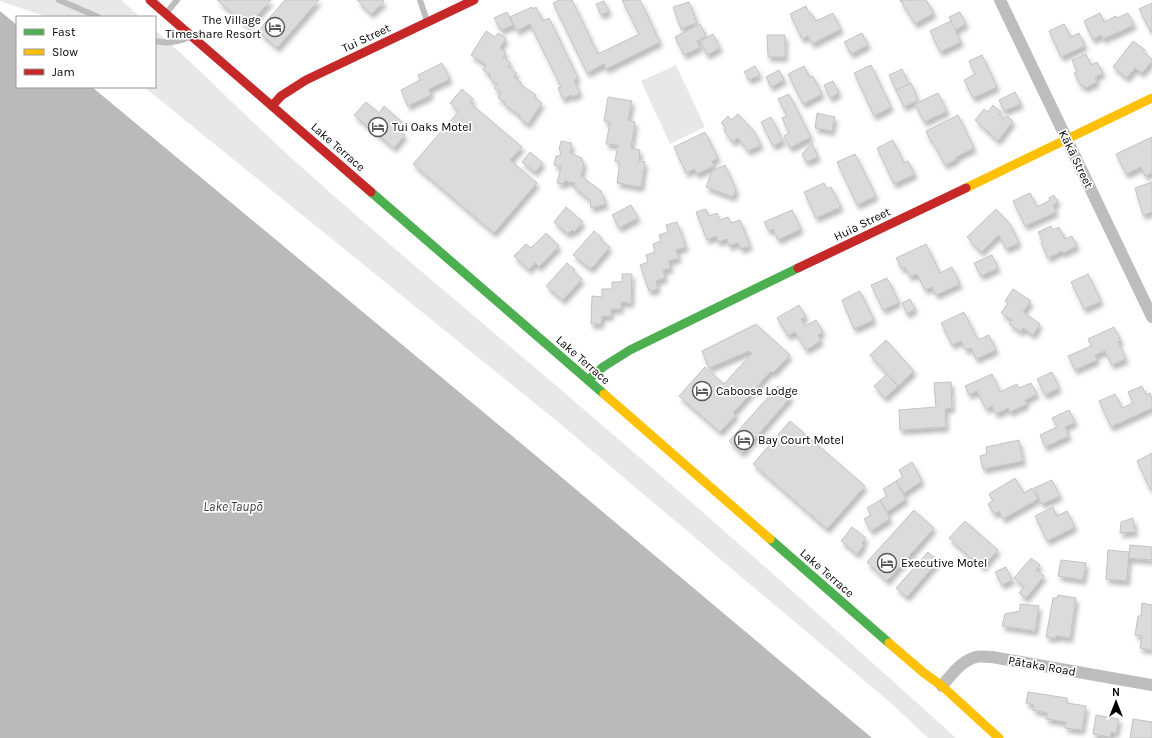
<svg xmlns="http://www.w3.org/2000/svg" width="1152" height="738" font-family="Karla,sans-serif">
<defs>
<filter id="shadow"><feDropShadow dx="2.5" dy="4.5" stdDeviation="2" flood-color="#0004"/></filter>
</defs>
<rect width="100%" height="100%" fill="#fff"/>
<g fill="#e8e8e8">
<polygon points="0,0 121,0 140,17 47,17 0,1"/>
<path d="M 155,30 C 201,70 243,114 288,155 C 393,250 503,339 610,432 C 727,532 842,635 956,738 L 928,738 L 892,704 L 558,422 L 144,87 L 155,87 Z"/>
<polygon points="676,65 705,127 670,144 641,81"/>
</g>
<polygon fill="#bababa" points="0,11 17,25 17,87 92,87 535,455 872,738 0,738"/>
<g fill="#dbdbdb" stroke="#c3c3c3" filter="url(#shadow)">
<polygon points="217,0 271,0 248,26"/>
<polygon points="285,0 319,0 277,48 258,31"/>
<polygon points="357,0 383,0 384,2 371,14"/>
<polygon points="559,0 572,0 598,54 639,34 622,0 640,0 660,42 606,69 604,64 587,73 553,3"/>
<polygon points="900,0 926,0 934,13 915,24"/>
<polygon points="604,1 609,11 601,15 596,4"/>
<polygon points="689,2 697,23 681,29 673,7"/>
<polygon points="1152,3 1152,31 1151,32 1139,9"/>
<polygon points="806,6 810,15 812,14 816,21 833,13 841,29 812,44 808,36 802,39 790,14"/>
<polygon points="532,7 533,9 536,7 543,21 549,18 578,78 574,80 580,93 572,97 571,95 563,99 558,88 561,87 530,24 517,31 510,17"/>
<polygon points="507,12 513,25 501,30 494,18"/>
<polygon points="960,12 966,24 955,30 949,17"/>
<polygon points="1100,13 1104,22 1116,16 1117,18 1128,13 1134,25 1103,39 1101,35 1093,40 1084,21"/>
<polygon points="951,21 961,42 940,52 930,31"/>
<polygon points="700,24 706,36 697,41 700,47 684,55 675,37"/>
<polygon points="1064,24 1071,37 1079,33 1085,46 1061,57 1049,31"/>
<polygon points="486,31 495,37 498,33 506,38 500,48 506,53 503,57 511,63 508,67 517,73 514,77 521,82 520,84 536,95 534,98 542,103 528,124 519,118 521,116 504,104 505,102 498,98 501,93 494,88 497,84 489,78 491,75 483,70 486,65 471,55"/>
<polygon points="862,33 868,45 851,54 844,42"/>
<polygon points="713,34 720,48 707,55 700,41"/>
<polygon points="767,35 785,35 785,57 768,57"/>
<polygon points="1133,41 1145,50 1143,52 1152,59 1152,61 1142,73 1135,68 1127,78 1113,67"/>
<polygon points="1086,54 1091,65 1097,62 1103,73 1095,77 1097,82 1085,88 1083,85 1081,86 1074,73 1077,72 1072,60"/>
<polygon points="982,55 997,87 973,98 964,80 975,74 969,61"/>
<polygon points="442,63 450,79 429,89 431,95 408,106 401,90 420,80 418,75"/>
<polygon points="871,65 891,107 874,116 854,73"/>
<polygon points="755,66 760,75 749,80 744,72"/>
<polygon points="804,66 810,78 813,76 822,94 803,104 788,74"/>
<polygon points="902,69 909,84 896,90 889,75"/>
<polygon points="779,70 784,80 771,87 766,77"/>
<polygon points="833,81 839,93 830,98 824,85"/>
<polygon points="911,83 918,100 904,107 896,90"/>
<polygon points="462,89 473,99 470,103 522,147 510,160 537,183 494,233 413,164 459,111 450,103"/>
<polygon points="1015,92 1021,104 1004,111 999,100"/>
<polygon points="938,93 947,111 924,122 915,104"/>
<polygon points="789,94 811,137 790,148 784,136 789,133 782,118 787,116 778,99"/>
<polygon points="608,97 632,101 628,120 635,122 631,148 640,150 639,161 645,162 641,187 617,183 620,162 615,161 618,145 606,144 610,122 604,121"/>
<polygon points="366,102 379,113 384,106 402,122 397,128 405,135 394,148 354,115"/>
<polygon points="993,105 1001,112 999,115 1004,119 1007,116 1013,121 998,141 975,120 984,109 988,112"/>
<polygon points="817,113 835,117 832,131 815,128"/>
<polygon points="738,114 754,131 761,145 748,151 738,138 733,142 724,131 726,128 721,123 728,116 731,120"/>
<polygon points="958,115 974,148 956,157 957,159 945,165 932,141 931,142 926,131"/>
<polygon points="771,117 783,141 773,146 761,122"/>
<polygon points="705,132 718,158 712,161 714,166 697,174 694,169 686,173 674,147"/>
<polygon points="1152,137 1152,173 1145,176 1141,167 1126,174 1116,154"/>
<polygon points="893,140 904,163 908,161 915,174 894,184 877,148"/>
<polygon points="561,141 572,143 570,153 582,158 581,161 584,162 581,176 601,191 606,204 591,208 590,200 574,187 575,183 565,181 564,184 557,183 561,167 554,165 556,156 560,156 561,151 559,150"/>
<polygon points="812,143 818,157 806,162 802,154"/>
<polygon points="530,152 543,163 535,172 522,162"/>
<polygon points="855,154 876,196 857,205 837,162"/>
<polygon points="725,165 736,190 733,197 706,187 712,171"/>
<polygon points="1152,182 1152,212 1143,215 1135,188"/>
<polygon points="824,183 827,189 831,187 841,207 816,218 804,192"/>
<polygon points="1030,193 1037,207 1050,200 1049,198 1054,195 1058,202 1053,205 1056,212 1025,226 1013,201"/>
<polygon points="631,205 638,218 619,228 612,215"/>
<polygon points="566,207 583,222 574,232 572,230 568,234 554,222"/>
<polygon points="706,209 709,216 717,213 720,220 728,217 731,223 740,220 750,246 741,249 738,243 729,246 727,239 718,242 716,236 707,240 696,212"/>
<polygon points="996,209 1010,224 1019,243 1006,249 999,235 981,252 967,237"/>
<polygon points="792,210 801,229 778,240 773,229 769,231 764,222"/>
<polygon points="677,222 686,247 676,250 679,258 668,261 671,268 663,270 665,278 656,281 658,289 649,291 640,265 648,262 646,255 655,252 653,244 661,241 659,235 668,232 666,225"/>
<polygon points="1051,226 1053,230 1059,227 1065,239 1072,236 1077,246 1063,253 1062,251 1048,258 1041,243 1043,242 1038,232"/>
<polygon points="594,231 602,238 601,240 610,247 591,269 573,255"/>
<polygon points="546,233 559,246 539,267 535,263 529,270 514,256 526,244 531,248"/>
<polygon points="926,244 940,273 952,267 960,284 936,295 932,287 925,290 917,274 910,277 905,267 902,269 896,258"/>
<polygon points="992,255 998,268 981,276 974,263"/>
<polygon points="567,263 575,270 573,271 582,279 563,300 546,286"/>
<polygon points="622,274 632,274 631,303 621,302 621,309 611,309 611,316 602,316 601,324 591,324 592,296 602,297 602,289 612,289 612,282 622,282"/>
<polygon points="1088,274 1101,301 1084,309 1071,282"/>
<polygon points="887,278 899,302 883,310 871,285"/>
<polygon points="1013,289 1031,301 1023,312 1040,324 1033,335 1023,328 1021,332 1009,324 1012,320 1001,313 1008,303 1005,301"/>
<polygon points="860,291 874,320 854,329 842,300"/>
<polygon points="910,299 915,309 907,314 902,303"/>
<polygon points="799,305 806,317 801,319 805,326 816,320 823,332 818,335 821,341 806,350 795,332 788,336 777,318"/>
<polygon points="964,312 978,340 989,335 996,350 976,359 971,348 966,350 961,341 952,345 941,323"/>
<polygon points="756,324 790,355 773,373 771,371 733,413 736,415 720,432 679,396 705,367 724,384 752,353 749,351 709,368 702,351"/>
<polygon points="1114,327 1121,341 1118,342 1126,359 1112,365 1105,351 1095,355 1097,360 1075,370 1068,356 1091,346 1088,339"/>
<polygon points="886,340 914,371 898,386 870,355"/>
<polygon points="1052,372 1059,388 1045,395 1037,379"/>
<polygon points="887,374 898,386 885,398 874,386"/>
<polygon points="992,374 1000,392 1017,384 1019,388 1031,383 1037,394 1025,400 1027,404 1010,412 1008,408 996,414 992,406 986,409 977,391 969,395 965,386"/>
<polygon points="951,382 952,408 945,409 946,427 900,430 899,410 936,407 934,383"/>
<polygon points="778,386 791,397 742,453 729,441"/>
<polygon points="1142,386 1146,395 1150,393 1152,399 1152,408 1111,427 1099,401 1115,394 1122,408 1133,403 1128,392"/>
<polygon points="1069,410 1075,422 1065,427 1069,436 1045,447 1040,435 1057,427 1052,418"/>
<polygon points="790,421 865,486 827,529 753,464"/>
<polygon points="1019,440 1023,461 983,469 980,456 987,454 986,447"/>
<polygon points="1152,453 1152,488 1150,489 1137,461"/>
<polygon points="912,462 922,481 904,493 896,481 903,477 899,470"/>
<polygon points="1015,478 1024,493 1032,488 1038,499 1003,519 999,511 994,514 988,504 993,501 989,494"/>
<polygon points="1052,480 1060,496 1042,504 1034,488"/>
<polygon points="896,481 906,499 887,512 880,500 887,496 883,489"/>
<polygon points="880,500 890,519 871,531 864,519 871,515 867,508"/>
<polygon points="1053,507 1057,516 1067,511 1075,527 1047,541 1035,516"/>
<polygon points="914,510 934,528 887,581 867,562"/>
<polygon points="1133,518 1135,532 1120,533 1121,522"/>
<polygon points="965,521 998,550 983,567 973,558 972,559 949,538"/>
<polygon points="852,527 866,538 862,543 864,545 857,554 841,541"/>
<polygon points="1130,545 1152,547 1152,560 1129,558"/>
<polygon points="1108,550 1129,552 1127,581 1106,579"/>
<polygon points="928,552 938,561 907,597 896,588"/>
<polygon points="1031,558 1040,565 1036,570 1044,576 1026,598 1019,593 1024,587 1014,578"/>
<polygon points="1061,560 1086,563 1083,580 1058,576"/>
<polygon points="1006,567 1012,580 1002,585 995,572"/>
<polygon points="1058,595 1076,598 1070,638 1056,636 1056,638 1046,637 1053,598 1057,598"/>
<polygon points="1142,603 1152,605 1152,650 1140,648 1142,636 1135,635 1138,616 1141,616"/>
<polygon points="1020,604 1039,606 1035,631 1002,626 1005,614 1020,611"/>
<polygon points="1028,692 1067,698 1067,703 1086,706 1082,730 1065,728 1066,722 1046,719 1047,713 1033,710 1034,705 1026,703"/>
<polygon points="1096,715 1119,719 1116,733 1111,732 1110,737 1093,734"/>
<polygon points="1133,719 1152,722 1152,738 1130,738"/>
</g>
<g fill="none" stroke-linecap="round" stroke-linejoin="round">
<g stroke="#bdbdbd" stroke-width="6">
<polyline points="59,0 98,17"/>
<polyline points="420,0 427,21"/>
<polyline points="167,12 177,0"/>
<path d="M 155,41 C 168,44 177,42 190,37"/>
</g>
<g stroke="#bdbdbd" stroke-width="12">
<polyline points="1000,0 1152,317"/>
<path d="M 942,686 C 951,675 961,661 976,657 C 980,656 986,657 992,657 L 1152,685"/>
</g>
<g stroke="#4caf50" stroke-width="9">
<polyline points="371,192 604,394"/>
<polyline points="588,380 603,367 630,350 798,268"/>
<polyline points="770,539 889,643"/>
</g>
<g stroke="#ffc107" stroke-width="9">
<polyline points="966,188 1152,98"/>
<polyline points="604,394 770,539"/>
<polyline points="889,643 924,673 942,686 999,738"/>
</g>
<g stroke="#c62828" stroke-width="9">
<polyline points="150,0 371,192"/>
<polyline points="272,106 281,96 306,80 474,0"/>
<polyline points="798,268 966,188"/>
</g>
</g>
<defs>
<symbol id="hotel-ring" viewBox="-11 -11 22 22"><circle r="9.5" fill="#fff" stroke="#595959" stroke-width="1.5"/><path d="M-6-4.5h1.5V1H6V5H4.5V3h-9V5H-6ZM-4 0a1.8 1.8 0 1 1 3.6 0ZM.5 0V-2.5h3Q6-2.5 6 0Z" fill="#595959"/></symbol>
</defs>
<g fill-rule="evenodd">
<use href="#hotel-ring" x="264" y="16" width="22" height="22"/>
<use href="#hotel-ring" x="367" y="116" width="22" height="22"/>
<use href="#hotel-ring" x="691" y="380" width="22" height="22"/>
<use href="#hotel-ring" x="733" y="429" width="22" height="22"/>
<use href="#hotel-ring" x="876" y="552" width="22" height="22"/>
</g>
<g text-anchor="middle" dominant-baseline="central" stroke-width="3.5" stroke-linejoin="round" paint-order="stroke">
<g font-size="12" fill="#000" stroke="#fff" text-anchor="start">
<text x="261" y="20" text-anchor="end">The Village<tspan x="261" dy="14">Timeshare Resort</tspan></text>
<text x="392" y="127">Tui Oaks Motel</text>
<text x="716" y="391">Caboose Lodge</text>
<text x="758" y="440">Bay Court Motel</text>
<text x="901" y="563">Executive Motel</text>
</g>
<g font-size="12" fill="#000" stroke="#fff">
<text transform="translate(366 38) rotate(-25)">Tui Street</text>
<text transform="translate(338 147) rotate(41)">Lake Terrace</text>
<text transform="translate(1076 159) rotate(64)">Kākā Street</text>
<text transform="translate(862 224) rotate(-26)">Huia Street</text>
<text transform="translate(583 360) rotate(41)">Lake Terrace</text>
<text transform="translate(827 573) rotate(41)">Lake Terrace</text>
<text transform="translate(1042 666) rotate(10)">Pātaka Road</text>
</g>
<g font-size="13" font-style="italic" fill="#3d3d3d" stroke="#fff">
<text x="233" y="506">Lake Taupō</text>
</g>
</g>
<rect x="16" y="16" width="140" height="72" fill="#ffffff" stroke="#999999"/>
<rect x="24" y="29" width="20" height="6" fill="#4caf50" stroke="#999999"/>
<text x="52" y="36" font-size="12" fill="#000000">Fast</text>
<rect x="24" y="49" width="20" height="6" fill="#ffc107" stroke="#999999"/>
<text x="52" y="56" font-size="12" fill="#000000">Slow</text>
<rect x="24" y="69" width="20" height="6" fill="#c62828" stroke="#999999"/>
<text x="52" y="76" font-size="12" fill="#000000">Jam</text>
<g transform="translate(1116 702)" stroke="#ffffff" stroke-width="3" paint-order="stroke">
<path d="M0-3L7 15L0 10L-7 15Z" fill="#000000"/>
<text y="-6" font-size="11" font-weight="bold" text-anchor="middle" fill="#000000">N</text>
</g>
</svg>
